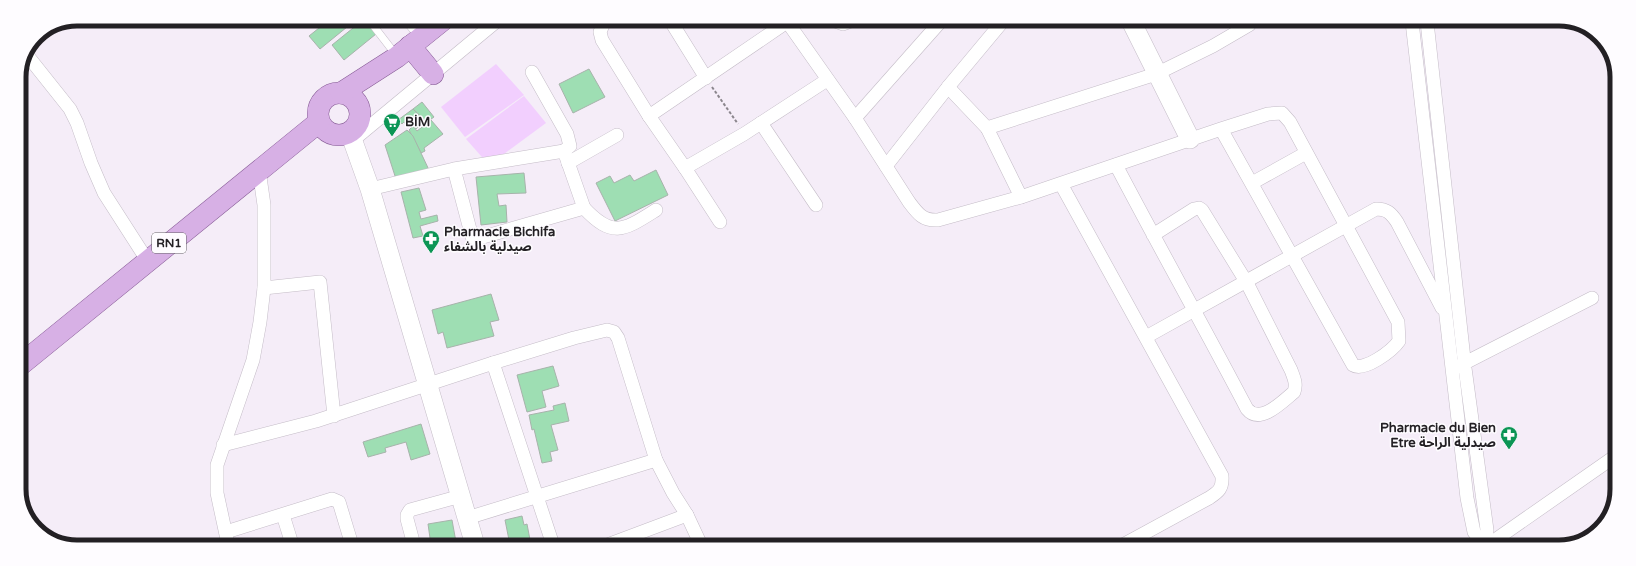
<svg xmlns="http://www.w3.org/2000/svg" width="1636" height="566" font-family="'Varela Round','Noto Sans Arabic',sans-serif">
<rect width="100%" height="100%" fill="#f5edf8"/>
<g fill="#f2cffe">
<polygon points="496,64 524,95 465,137 441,107"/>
<polygon points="524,96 546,123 489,165 466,139"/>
</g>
<g fill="#9edeb3" stroke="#a7b3ab">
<polygon points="329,20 341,20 347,27 320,49 309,36"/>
<polygon points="363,20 376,34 344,60 332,45"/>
<polygon points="589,69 605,97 573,113 559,84"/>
<polygon points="422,102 434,117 427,122 413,109"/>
<polygon points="413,109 425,121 416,129 411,123 407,126 404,122 402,124 398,120"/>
<polygon points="431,120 443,134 424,148 425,151 421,153 409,130 413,126 417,131"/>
<polygon points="407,130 413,136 429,170 396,179 385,145"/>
<polygon points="656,170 668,195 615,221 596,183 610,176 614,183 630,175 634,181"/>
<polygon points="524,173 526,193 497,194 499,206 506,205 507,222 481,225 476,177"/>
<polygon points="419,188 426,210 419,212 421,219 437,215 438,221 420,226 423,236 413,238 401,192"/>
<polygon points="491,294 499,320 490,322 494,336 447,348 443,332 438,334 432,310"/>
<polygon points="553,366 559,386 542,391 546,407 527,412 517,375"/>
<polygon points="565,403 569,421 551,425 558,450 550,452 552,461 542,463 534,429 532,430 529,415 554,410 553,406"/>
<polygon points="421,424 430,454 411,460 406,442 385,448 386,452 368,457 363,442"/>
<polygon points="522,516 524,525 527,524 531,545 510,545 505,520"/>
<polygon points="452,520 456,542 431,545 428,524"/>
</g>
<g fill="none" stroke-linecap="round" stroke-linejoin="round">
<defs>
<g id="lane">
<polyline points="369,20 396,55"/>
<polyline points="405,20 419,37"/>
</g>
<g id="street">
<polyline points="605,20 600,32 602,40 649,116 685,168 744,134 827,80"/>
<polyline points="670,20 706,78"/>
<path d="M 786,20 L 855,118 L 909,202 C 918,214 923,221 938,220 L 1021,197 L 1221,129 L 1268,114 L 1282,113 L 1290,122 L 1398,322 L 1399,341 C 1392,351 1364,372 1353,365 L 1221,129"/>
<polyline points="835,21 843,24 851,21"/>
<polyline points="1412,22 1467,498 1474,532 1485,547"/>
<polyline points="1427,22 1465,368 1487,530 1485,547"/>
<polyline points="27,55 70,109 77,123 91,163 104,193 147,260"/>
<polyline points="532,72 567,134 570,146 564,151"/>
<polyline points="948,87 987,128 1021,197"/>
<polyline points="649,116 787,22"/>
<polyline points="855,118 941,21"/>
<polyline points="761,123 816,205"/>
<polyline points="987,128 1156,74 1213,46 1249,25 1251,21"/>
<polyline points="352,141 498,20"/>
<polyline points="568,163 617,135"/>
<path d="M 1116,165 C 1159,247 1204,327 1247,409 C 1260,425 1282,402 1294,392 C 1297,384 1294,378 1291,370 L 1247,283 L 1202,210 L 1199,208 L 1194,209 L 1153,235"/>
<polyline points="886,166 948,87 1003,21"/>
<polyline points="685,168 720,222"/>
<polyline points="1252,183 1306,153"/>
<path d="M 1061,184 L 1222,476 C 1223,489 1218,492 1209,498 L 1121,546"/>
<polyline points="370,189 454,169 564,151 584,208 476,239 472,237 454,169"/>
<path d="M 584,208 C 613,239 624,230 656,210"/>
<polyline points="264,288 320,282 334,416"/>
<path d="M 1146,337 L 1376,209 C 1387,209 1391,213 1397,222 L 1442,308"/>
<polyline points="493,363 574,338 607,330 614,332 618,338 656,460 673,493 687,515 701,545"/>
<polyline points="1457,367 1592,298"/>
<polyline points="223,445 316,421 493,363 553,545"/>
<polyline points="283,515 292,544"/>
<polyline points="467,518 656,460"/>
<polyline points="226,532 332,499 339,502 352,545"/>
<polyline points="228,544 217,493 217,465 253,360 260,322 264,288 264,205 259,170"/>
<polyline points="414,545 407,519 407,515 410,510 461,496"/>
<polyline points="607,545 687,515"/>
<polyline points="1485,547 1614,457"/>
</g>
<g id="secondary">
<polyline points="1131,21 1190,139"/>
<polyline points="350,133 370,189 475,545"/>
</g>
<g id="primary">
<polyline points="410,46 433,74"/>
<circle cx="339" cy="114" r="21"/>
<polyline points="341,93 397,57 443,20"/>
<polyline points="19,366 319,122"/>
</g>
</defs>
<use href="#lane" stroke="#c4bcc7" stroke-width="8"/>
<use href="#street" stroke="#c4bcc7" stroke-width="14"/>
<use href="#secondary" stroke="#c4bcc7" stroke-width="20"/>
<use href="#primary" stroke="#875c96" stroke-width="22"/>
<polyline stroke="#8b868d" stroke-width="2" stroke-dasharray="3 2" stroke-linecap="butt" points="712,87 738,124"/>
<use href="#lane" stroke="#fff" stroke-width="7"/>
<use href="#street" stroke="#fff" stroke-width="13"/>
<use href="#secondary" stroke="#fff" stroke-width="19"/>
<use href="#primary" stroke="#d7b0e5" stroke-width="21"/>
</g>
<defs>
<symbol id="supermarket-pin" viewBox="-11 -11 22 30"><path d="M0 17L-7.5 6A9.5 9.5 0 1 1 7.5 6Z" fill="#0c9555" stroke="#fefcff"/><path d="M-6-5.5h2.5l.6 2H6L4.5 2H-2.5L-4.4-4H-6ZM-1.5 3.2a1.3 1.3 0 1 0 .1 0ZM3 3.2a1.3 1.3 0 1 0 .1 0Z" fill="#fff"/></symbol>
<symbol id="pharmacy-pin" viewBox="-11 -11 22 30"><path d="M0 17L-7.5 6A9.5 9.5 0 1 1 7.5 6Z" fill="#0c9555" stroke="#fefcff"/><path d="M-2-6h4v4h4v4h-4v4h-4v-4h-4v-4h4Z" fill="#fff"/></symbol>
</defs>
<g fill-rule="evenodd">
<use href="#supermarket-pin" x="382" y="112" width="20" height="27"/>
<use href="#pharmacy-pin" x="421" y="229" width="20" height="27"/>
<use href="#pharmacy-pin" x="1499" y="425" width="20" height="27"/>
</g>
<g text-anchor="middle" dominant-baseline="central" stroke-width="3" stroke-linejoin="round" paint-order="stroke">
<rect fill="#fefcff" stroke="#656266" stroke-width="1" x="152" y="233" width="34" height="20" rx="3"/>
<g font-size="12" font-weight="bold" fill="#232024">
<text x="169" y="243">RN1</text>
</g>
<g font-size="13" font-weight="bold" fill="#232024" stroke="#fefcff" text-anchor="start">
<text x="405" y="122">BİM</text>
<text x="444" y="232">Pharmacie Bichifa<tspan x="444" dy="15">صيدلية بالشفاء</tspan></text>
<text x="1496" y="428" text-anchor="end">Pharmacie du Bien<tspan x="1496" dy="15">Etre صيدلية الراحة</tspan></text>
</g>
</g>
<path d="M0 0H1636V566H0ZM77 26H1559A51 51 0 0 1 1610 77V489A51 51 0 0 1 1559 540H77A51 51 0 0 1 26 489V77A51 51 0 0 1 77 26Z" fill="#fefcff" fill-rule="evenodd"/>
<path fill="none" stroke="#232024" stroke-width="5" d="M77 26H1559A51 51 0 0 1 1610 77V489A51 51 0 0 1 1559 540H77A51 51 0 0 1 26 489V77A51 51 0 0 1 77 26Z"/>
</svg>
